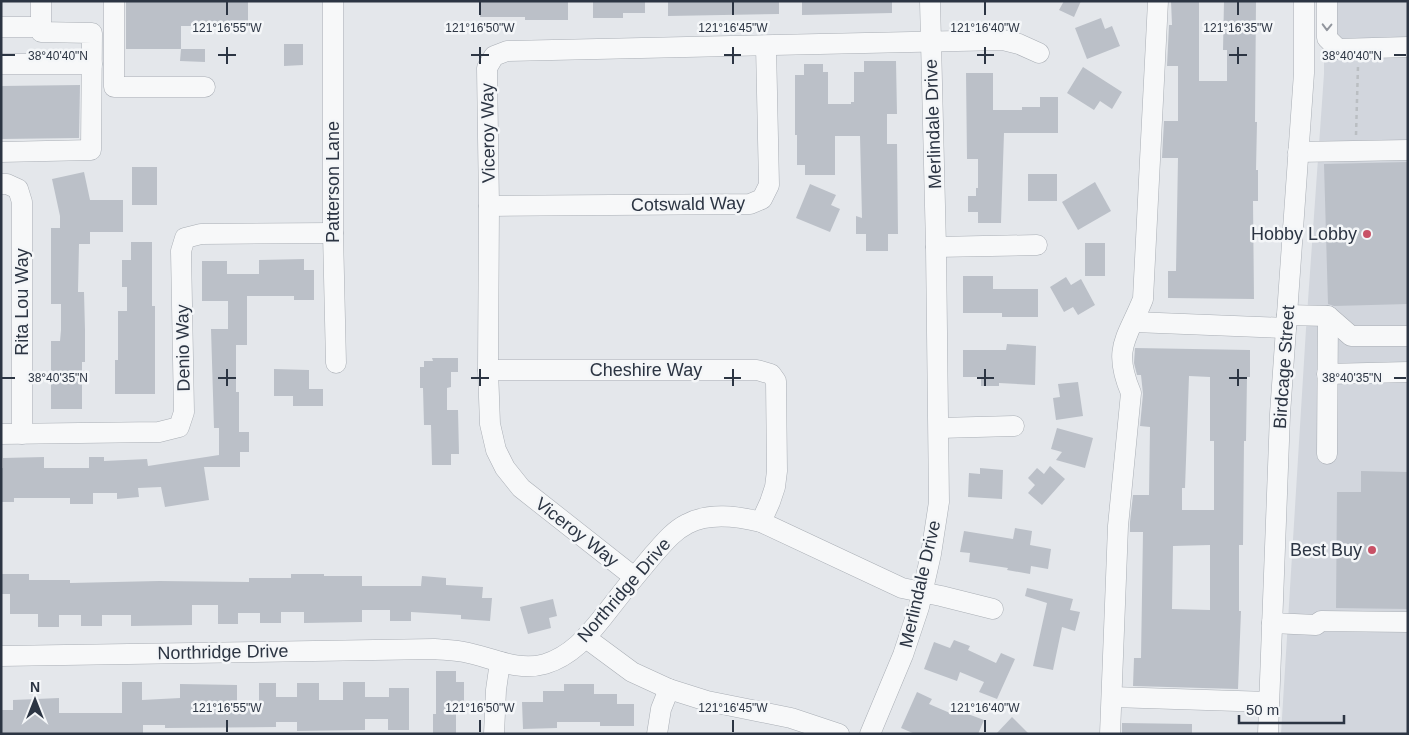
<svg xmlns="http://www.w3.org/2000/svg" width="1409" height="735" font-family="Helvetica,sans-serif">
<rect width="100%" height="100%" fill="#e4e7eb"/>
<polygon fill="#d2d6dd" points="1324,1 1408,1 1408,734 1281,734 1306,329 1324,74"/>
<g fill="#bbc0c8" fill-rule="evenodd">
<polygon points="126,1 248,1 248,26 181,26 181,49 205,49 205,62 180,61 181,49 126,49"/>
<polygon points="480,1 568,1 568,20 525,20 525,17 480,17"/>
<polygon points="593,1 645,1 645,13 623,13 623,18 593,18"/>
<polygon points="668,1 779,1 779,14 668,16"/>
<polygon points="802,1 892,1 892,13 802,15"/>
<polygon points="1064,1 1081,1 1074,17 1059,10"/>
<polygon points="1171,1 1199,1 1199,81 1227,81 1227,50 1223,50 1224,1 1256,1 1255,122 1257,122 1256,170 1258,170 1258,201 1253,201 1254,299 1168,298 1168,271 1176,271 1178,158 1162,158 1164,121 1178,121 1178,66 1167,66 1169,25 1172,25"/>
<polygon points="1101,18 1105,29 1112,26 1120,46 1087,59 1075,28"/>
<polygon points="284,44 303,44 303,65 284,66"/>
<polygon points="864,61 896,61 897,114 887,114 887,144 897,144 898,234 888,234 888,251 866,251 866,234 856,234 856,216 862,218 860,136 835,136 835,175 805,175 805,165 797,165 797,135 795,135 795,75 804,75 804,64 823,64 823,72 828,72 828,104 851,104 851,102 854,102 854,72 864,72"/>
<polygon points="1083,67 1122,92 1112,109 1100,101 1094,110 1067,93"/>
<polygon points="966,73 993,73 993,110 1022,110 1022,107 1040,107 1040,97 1058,97 1058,133 1004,133 1001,223 978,223 978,212 968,212 968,196 976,196 976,188 978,188 978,159 967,159"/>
<polygon points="80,85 79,138 1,139 1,86"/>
<polygon points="1408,162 1408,304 1334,306 1328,304 1324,164"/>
<rect x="132" y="167" width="25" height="38"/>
<polygon points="84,172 90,200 123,200 123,232 90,232 90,244 79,244 78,292 84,292 85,330 85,362 82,362 82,409 51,409 51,341 60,341 61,330 61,304 51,304 51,228 60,228 60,216 52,179"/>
<rect x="1028" y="174" width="29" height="27"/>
<polygon points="1095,182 1111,211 1078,230 1062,202"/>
<polygon points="810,184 836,195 831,205 840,209 830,232 796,218"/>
<polygon points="131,242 152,242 152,306 155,306 155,394 115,394 115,360 118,360 118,311 127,311 127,287 122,287 122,260 131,260"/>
<rect x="1085" y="243" width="20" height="33"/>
<polygon points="304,259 304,270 314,270 314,300 294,300 294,296 247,296 247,345 236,345 236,392 239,392 239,432 249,432 249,452 240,452 240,467 204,467 209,500 165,507 161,487 138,488 139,497 117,499 117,493 93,493 93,504 70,504 70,498 14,498 14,502 1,502 1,468 3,468 3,458 44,457 44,468 89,468 89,457 104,457 104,461 147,459 148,466 219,455 219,428 214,428 211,329 228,329 228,301 202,301 202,261 227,261 227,274 259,274 259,260"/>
<polygon points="963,276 993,276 993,289 1038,289 1038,317 1002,317 1002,313 963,313"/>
<polygon points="1066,277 1071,285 1081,279 1095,305 1078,315 1073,307 1064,312 1050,287"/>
<polygon points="1007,344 1036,346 1035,385 999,383 999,386 981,386 981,377 963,377 963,350 1006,350"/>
<path d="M 1135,348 L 1250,350 L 1250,377 L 1247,377 L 1246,441 L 1244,441 L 1243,545 L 1239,545 L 1239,611 L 1241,611 L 1238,689 L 1133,686 L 1134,658 L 1141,658 L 1143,532 L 1130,532 L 1130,522 L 1133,495 L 1149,495 L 1150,427 L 1140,426 L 1143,394 L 1141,375 L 1137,375 L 1134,363 ZM 1189,376 L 1210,377 L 1210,441 L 1214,441 L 1214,510 L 1182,510 L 1182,488 L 1185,488 ZM 1210,545 L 1210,610 L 1172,609 L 1173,546 Z"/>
<polygon points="432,358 458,358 458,372 451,372 451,387 447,388 447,410 458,410 459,454 451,454 451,465 432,465 431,425 424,425 423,388 420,388 420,367 424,367 424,361 433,361"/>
<polygon points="274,369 309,370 309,389 323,389 323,406 293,406 293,396 274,396"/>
<polygon points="1078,382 1083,416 1056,420 1053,398 1060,397 1058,384"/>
<polygon points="1057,428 1093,438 1085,468 1056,460 1062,452 1051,449"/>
<polygon points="1050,466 1065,479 1042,505 1028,493 1035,485 1028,478 1037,468 1044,474"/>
<polygon points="980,468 1003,470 1002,499 968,497 969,473 980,474"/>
<polygon points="1361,471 1408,472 1408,609 1336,608 1337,492 1361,492"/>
<polygon points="1015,528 1032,531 1030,545 1051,549 1048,569 1031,566 1030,574 1007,570 1008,568 969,562 970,553 960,552 964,531 1013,539"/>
<polygon points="1,574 29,574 29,580 70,580 70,583 159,581 249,582 249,578 291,578 291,574 324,574 324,576 362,576 362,586 421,586 422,576 446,578 446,585 483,587 482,598 492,598 490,621 461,619 461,615 411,612 411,621 390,621 390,610 362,610 362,622 304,623 304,612 281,612 281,623 260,623 260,613 238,613 238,624 218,624 218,605 192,605 192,625 131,626 131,615 102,615 102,626 81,626 81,615 59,615 59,627 38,627 38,614 10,614 10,594 1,594"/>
<polygon points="1027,588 1073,599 1070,610 1080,612 1075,631 1062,627 1053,670 1033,666 1047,603 1025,596"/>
<polygon points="553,599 557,616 549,618 551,628 528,634 520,607"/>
<polygon points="954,640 970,646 968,650 996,663 1001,653 1015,659 997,699 979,692 984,682 960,672 957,681 924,669 934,642 950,648"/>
<polygon points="436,671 456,671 456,682 464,682 464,707 456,707 456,734 433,734 433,714 436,714"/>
<polygon points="122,682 142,682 142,700 180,698 180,684 237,685 237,702 259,702 259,683 276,683 276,697 297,697 297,683 319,683 319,700 343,700 343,682 365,682 365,697 389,697 389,688 409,688 409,730 388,730 388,719 365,719 365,730 297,731 297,722 276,722 276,727 165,728 165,725 143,725 143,734 1,734 1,710 13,710 13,700 59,698 59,713 122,713"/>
<polygon points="564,684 594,684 594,694 617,694 617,704 634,704 634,726 600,726 600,722 557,722 557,728 523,729 522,702 543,702 543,691 564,691"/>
<polygon points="917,692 932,699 929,704 950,713 952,708 984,720 978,734 915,734 901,728"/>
<polygon points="1012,717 1029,734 996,734"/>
<polygon points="1122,723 1192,724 1192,734 1122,734"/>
</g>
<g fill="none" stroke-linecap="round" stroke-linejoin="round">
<defs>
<g id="minor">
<polyline points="114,1 114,87 205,87"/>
<polyline points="333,1 333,233 336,363"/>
<polyline points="1327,1 1327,38 1338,49 1408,47"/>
<polyline points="1,27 41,27"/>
<polyline points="1,64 92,64"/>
<polyline points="1,152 91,150 92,33 41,32 41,1"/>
<polyline points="1298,152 1408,150"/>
<polyline points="1,184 7,184 18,189 22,202 22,434"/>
<polyline points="489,206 750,204 762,199 769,185 766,46"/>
<polyline points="936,247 1037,245"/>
<polyline points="1287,315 1328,316 1351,336 1408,336"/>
<polyline points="1134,322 1286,328"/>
<polyline points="488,370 757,370 771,374 776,381 777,471 775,487 770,502 761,522"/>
<polyline points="1327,374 1408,372"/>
<polyline points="939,428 1014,426"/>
<polyline points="1,434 159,432 179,427 184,412 181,251 185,238 201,234 333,233"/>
<polyline points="1327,454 1328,316"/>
<polyline points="634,577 521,488 505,468 496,450 490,424 488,370 489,206 487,68 494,56 507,51 1003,40 1019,44 1039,53"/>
<polyline points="1272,623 1316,625 1321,621 1408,622"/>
<polyline points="586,638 632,672 669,689 707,701 791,718 839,734"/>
<path d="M 1,656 L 434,649 C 444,650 454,650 464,652 C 491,657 517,672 545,664 C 571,656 587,637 603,617 C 619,596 636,575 653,555 C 663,544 673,531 687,524 C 709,512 737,516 761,522 L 902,588 L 941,596 L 993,609"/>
<polyline points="1112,697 1269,702"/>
<polyline points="494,734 496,690 500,662"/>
<polyline points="657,734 661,709 669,689"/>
<polyline points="870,734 903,655 919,607 931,554 939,502 936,247 930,1"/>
<path d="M 1110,734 L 1118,526 L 1131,393 C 1112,348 1127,339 1143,299 L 1158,1"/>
<polyline points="1268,734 1280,414 1304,73 1304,1"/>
</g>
</defs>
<use href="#minor" stroke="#a9aeb5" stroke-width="21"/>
<polyline stroke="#babec2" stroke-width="2.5" stroke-dasharray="4 4" stroke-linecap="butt" points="1356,135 1358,66"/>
<use href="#minor" stroke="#f7f8f9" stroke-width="20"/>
</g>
<defs><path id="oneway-chevron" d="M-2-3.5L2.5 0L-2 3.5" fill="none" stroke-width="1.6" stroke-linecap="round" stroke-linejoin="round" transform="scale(1.25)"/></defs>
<use stroke="#92969e" href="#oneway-chevron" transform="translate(1327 27) rotate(91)"/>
<path fill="none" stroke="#2c3543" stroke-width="2" d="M 227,2 L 227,15M 480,2 L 480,15M 733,2 L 733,15M 985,2 L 985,15M 1238,2 L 1238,15M 227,47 L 227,64M 480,47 L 480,64M 733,47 L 733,64M 985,47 L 985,64M 1238,47 L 1238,64M 2,55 L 15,55M 218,55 L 236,55M 471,55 L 489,55M 724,55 L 741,55M 977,55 L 994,55M 1229,55 L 1247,55M 1394,55 L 1406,55M 227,369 L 227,386M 480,369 L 480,386M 733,369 L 733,386M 985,369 L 985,386M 1238,369 L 1238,386M 2,378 L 15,378M 218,378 L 236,378M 471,378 L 489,378M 724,378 L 741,378M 977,378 L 994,378M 1229,378 L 1247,378M 1394,378 L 1406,378M 227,720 L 227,732M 480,720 L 480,732M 733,720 L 733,732M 985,720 L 985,732"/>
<g fill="#c85166" stroke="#f4f6f8" stroke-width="2">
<circle cx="1367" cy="234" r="5"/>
<circle cx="1372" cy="550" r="5"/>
</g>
<g text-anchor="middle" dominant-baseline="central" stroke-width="5" stroke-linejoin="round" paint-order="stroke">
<g font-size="18" fill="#2c3543" stroke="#f4f6f8">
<text transform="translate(933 124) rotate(-92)">Merlindale Drive</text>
<text transform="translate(488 133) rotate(-91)">Viceroy Way</text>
<text transform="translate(333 182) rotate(-90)">Patterson Lane</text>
<text transform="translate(688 204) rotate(-1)">Cotswald Way</text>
<text transform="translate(22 302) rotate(-90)">Rita Lou Way</text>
<text transform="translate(183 348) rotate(-91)">Denio Way</text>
<text transform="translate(1284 367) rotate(-86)">Birdcage Street</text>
<text x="646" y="370">Cheshire Way</text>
<text transform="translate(577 532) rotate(38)">Viceroy Way</text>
<text transform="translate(920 584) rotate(-77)">Merlindale Drive</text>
<text transform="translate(624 590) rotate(-49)">Northridge Drive</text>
<text transform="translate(223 652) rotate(-1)">Northridge Drive</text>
</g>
<g font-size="18" fill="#2c3543" stroke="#f4f6f8" text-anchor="end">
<text x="1357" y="234">Hobby Lobby</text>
<text x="1362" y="550">Best Buy</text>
</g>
</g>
<g font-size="12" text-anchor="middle" fill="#2c3543" stroke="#f4f6f8" stroke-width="5" stroke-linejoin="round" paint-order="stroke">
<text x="227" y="32">121°16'55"W</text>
<text x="480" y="32">121°16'50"W</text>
<text x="733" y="32">121°16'45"W</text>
<text x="985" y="32">121°16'40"W</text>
<text x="1238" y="32">121°16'35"W</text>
<text x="58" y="60">38°40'40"N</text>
<text x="1352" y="60">38°40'40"N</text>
<text x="58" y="382">38°40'35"N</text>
<text x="1352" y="382">38°40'35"N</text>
<text x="227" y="712">121°16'55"W</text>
<text x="480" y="712">121°16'50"W</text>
<text x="733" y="712">121°16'45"W</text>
<text x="985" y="712">121°16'40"W</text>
</g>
<rect width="1409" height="735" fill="none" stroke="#2c3543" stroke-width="5"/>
<g transform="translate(35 700)" stroke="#f4f6f8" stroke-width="4" paint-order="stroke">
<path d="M0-4L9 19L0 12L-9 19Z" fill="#2c3543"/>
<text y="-8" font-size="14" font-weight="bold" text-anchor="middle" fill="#2c3543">N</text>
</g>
<path d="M1239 715v8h105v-8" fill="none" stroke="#2c3543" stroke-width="2.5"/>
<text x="1246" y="715" font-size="15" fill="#2c3543" stroke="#f4f6f8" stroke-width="4" paint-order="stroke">50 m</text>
</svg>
